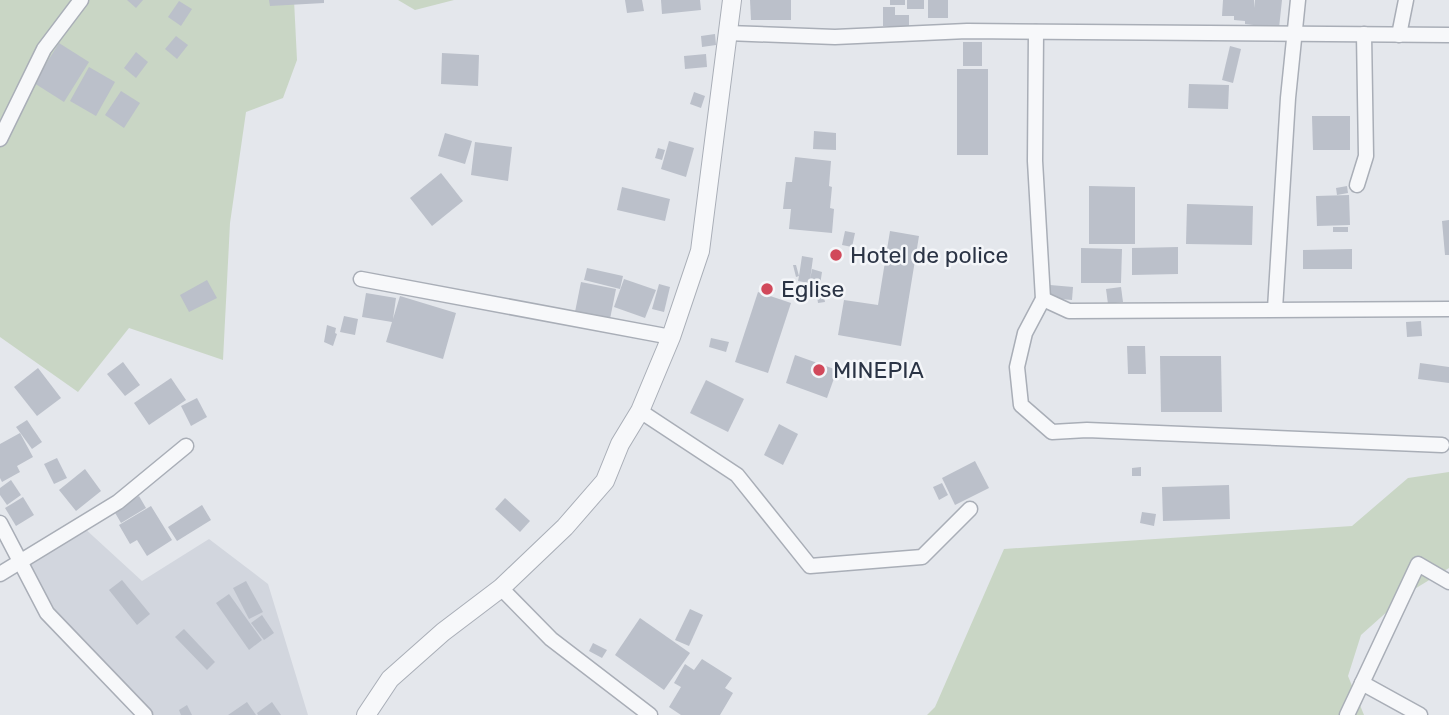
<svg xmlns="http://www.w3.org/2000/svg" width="1449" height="715" font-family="Rubik,sans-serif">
<rect width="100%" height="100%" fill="#e4e7ec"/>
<polygon fill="#d2d6de" points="82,526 142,581 209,539 268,584 308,715 140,715 56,617 20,562"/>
<g fill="#c9d6c5">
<polygon points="0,0 294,0 297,60 283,98 246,112 230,223 223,360 129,328 78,392 0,337"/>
<polygon points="398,0 454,0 415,10"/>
<polygon points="1449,472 1449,568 1408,593 1361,635 1348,676 1364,715 927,715 935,707 1004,549 1352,526 1408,478"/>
</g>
<g fill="#bbc0ca">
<polygon points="127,0 143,0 136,8"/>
<polygon points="269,0 324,0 324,3 270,6"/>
<polygon points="625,0 642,0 644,11 627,13"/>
<polygon points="661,0 700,0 701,10 662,14"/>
<polygon points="750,0 791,0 791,20 751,20"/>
<rect x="890" y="0" width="15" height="5"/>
<rect x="907" y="0" width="17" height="9"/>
<rect x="928" y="0" width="20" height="18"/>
<polygon points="1223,0 1254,0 1254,8 1255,0 1282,0 1279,28 1245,24 1245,21 1234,20 1234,16 1222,16"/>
<polygon points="179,1 192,9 181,26 168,17"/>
<polygon points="883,7 895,7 895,15 909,15 909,26 883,26"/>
<polygon points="715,34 716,45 702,47 701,36"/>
<polygon points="176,36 188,45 177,59 165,49"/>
<rect x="963" y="42" width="19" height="24"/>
<polygon points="59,43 89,62 64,102 34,83"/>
<polygon points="1230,46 1241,49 1233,83 1222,80"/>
<polygon points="136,52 148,62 136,78 124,68"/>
<polygon points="442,53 479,55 478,86 441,84"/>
<polygon points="706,54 707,67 685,69 684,56"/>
<polygon points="89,67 115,82 96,116 70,101"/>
<rect x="957" y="69" width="31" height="86"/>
<polygon points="1189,84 1229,85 1228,109 1188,108"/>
<polygon points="121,91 140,103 124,128 105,115"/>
<polygon points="694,92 705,96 701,108 690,104"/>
<polygon points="1312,116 1350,116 1350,150 1313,150"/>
<polygon points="814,131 836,133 836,150 813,149"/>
<polygon points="445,133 472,141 465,164 438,156"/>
<polygon points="669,141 694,148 686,177 661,169"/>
<polygon points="475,142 512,147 508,181 471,175"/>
<polygon points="658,148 665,150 662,160 655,158"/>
<polygon points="795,157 831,161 829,186 832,187 830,208 834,209 832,233 789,229 791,209 783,209 786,182 792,182"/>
<polygon points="441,173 463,201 432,226 410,198"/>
<polygon points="1089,186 1135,187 1135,244 1089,244"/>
<polygon points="1347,186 1348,193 1337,195 1336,188"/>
<polygon points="622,187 670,199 665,221 617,210"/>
<polygon points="1349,195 1350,225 1317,226 1316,196"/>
<polygon points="1187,204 1253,206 1252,245 1186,244"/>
<polygon points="1449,220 1449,255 1445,255 1442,221"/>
<rect x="1333" y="227" width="15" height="5"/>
<polygon points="845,231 855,233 852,247 842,245"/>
<polygon points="890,231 919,236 901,346 838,335 844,300 878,305"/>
<polygon points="1178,247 1178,274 1132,275 1132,248"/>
<polygon points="1081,248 1122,249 1121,283 1081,283"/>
<polygon points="1352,249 1352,269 1303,269 1303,250"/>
<polygon points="802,256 813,258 810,280 812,269 822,272 820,285 798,281 799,276 796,277 793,265 796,265 799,276"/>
<polygon points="587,268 623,276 620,289 584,280"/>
<polygon points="624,279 656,290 645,318 614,307"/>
<polygon points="207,280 217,298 189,312 180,295"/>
<polygon points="581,282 616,289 610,319 575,312"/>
<polygon points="659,284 670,287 664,312 652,309"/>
<polygon points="1050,285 1073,287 1072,300 1049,298"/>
<polygon points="1121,287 1123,302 1108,304 1106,289"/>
<polygon points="822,288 825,302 818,303 816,289"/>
<polygon points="758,292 791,303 768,373 735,362"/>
<polygon points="366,293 396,298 393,319 400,296 456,313 443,359 386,342 392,322 362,317"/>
<polygon points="344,316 358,319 355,335 340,332"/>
<polygon points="1421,321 1422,336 1407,337 1406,322"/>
<polygon points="327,325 336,328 335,333 337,334 333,346 324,342"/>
<polygon points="711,338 729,342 726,352 709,347"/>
<polygon points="1127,346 1145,346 1146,374 1128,374"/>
<polygon points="795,355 837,370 827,398 786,383"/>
<polygon points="1160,356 1221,356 1222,412 1161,412"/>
<polygon points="123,362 140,385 125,396 107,374"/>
<polygon points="1420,363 1449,367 1449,383 1418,379"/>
<polygon points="38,368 61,398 37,416 14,387"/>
<polygon points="171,378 186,400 149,425 134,403"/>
<polygon points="706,380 744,399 728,432 690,413"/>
<polygon points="197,398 207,417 191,426 181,406"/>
<polygon points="27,420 42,442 32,449 16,427"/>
<polygon points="779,424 798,434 783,465 764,455"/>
<polygon points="20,433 33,457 17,466 20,472 2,482 0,478 0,444"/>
<polygon points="57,458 67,478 54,484 44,464"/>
<polygon points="975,461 989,488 955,505 942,478"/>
<polygon points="1141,467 1141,476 1132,476 1132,468"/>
<polygon points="85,469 101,491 76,511 59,490"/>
<polygon points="11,480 21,495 7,505 0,495 0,488"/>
<polygon points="942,483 948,495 939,500 933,487"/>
<polygon points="1229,485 1230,519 1163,521 1162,487"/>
<polygon points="139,496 146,508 121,523 114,511"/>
<polygon points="23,497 34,515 16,526 5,508"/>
<polygon points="505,498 530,521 520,532 495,509"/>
<polygon points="202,505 211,520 177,541 168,527"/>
<polygon points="151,506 172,540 147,556 137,540 130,544 119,525"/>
<polygon points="1142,512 1156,514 1154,526 1140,523"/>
<polygon points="122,580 150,614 137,625 109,590"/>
<polygon points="246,581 263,612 249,619 233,588"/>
<polygon points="229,594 262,640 249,650 216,603"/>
<polygon points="690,609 703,615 689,646 675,640"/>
<polygon points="262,615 274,633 264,640 251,623"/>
<polygon points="640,618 690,653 664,690 615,655"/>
<polygon points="184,629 215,662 207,670 175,637"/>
<polygon points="593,643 607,650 602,658 589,651"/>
<polygon points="702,659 732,678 725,688 733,693 720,715 681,715 669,707 681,687 674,683 685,664 694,670"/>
<polygon points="247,702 256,715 228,715"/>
<polygon points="272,702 281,715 258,715 257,713"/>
<polygon points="187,705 192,715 181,715 179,710"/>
</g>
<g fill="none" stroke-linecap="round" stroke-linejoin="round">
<defs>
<g id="minor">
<polyline points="1036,32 1035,161 1043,299 1025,333 1017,367 1021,405 1052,432 1087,430 1442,445"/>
<polyline points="727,33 835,37 967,31 1449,35"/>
<polyline points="1399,35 1406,0"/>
<polyline points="0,139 44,49 81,0"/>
<polyline points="1357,185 1366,156 1364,34"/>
<polyline points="361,279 671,337"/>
<polyline points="1043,299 1069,311 1449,309"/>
<polyline points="1275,309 1288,98 1298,0"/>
<polyline points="640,411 737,475 810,566 922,557 970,509"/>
<polyline points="0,523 47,613 145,715"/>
<polyline points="0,574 118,502 186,446"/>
<polyline points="501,588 551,639 650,715"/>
<polyline points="1362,683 1420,715"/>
<polyline points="1347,715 1418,564 1449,582"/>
</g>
<polyline id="tertiary" points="366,715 390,679 443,632 501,588 565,527 605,481 620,444 640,411 671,337 700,251 732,0"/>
</defs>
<use href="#minor" stroke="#a9aeb7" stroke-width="17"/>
<use href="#tertiary" stroke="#a9aeb7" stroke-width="20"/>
<use href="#minor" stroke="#f7f8fa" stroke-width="14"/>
<use href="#tertiary" stroke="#f7f8fa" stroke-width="18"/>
</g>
<g fill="#d1495b" stroke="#f4f6f9" stroke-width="2.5">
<circle cx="836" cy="255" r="7"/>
<circle cx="767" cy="289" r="7"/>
<circle cx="819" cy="370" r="7"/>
</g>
<g text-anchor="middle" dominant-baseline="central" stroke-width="5" stroke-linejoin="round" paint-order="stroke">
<g font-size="23" fill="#2b3445" stroke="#f4f6f9" text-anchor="start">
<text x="850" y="255">Hotel de police</text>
<text x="781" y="289">Eglise</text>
<text x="833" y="370">MINEPIA</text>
</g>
</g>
</svg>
